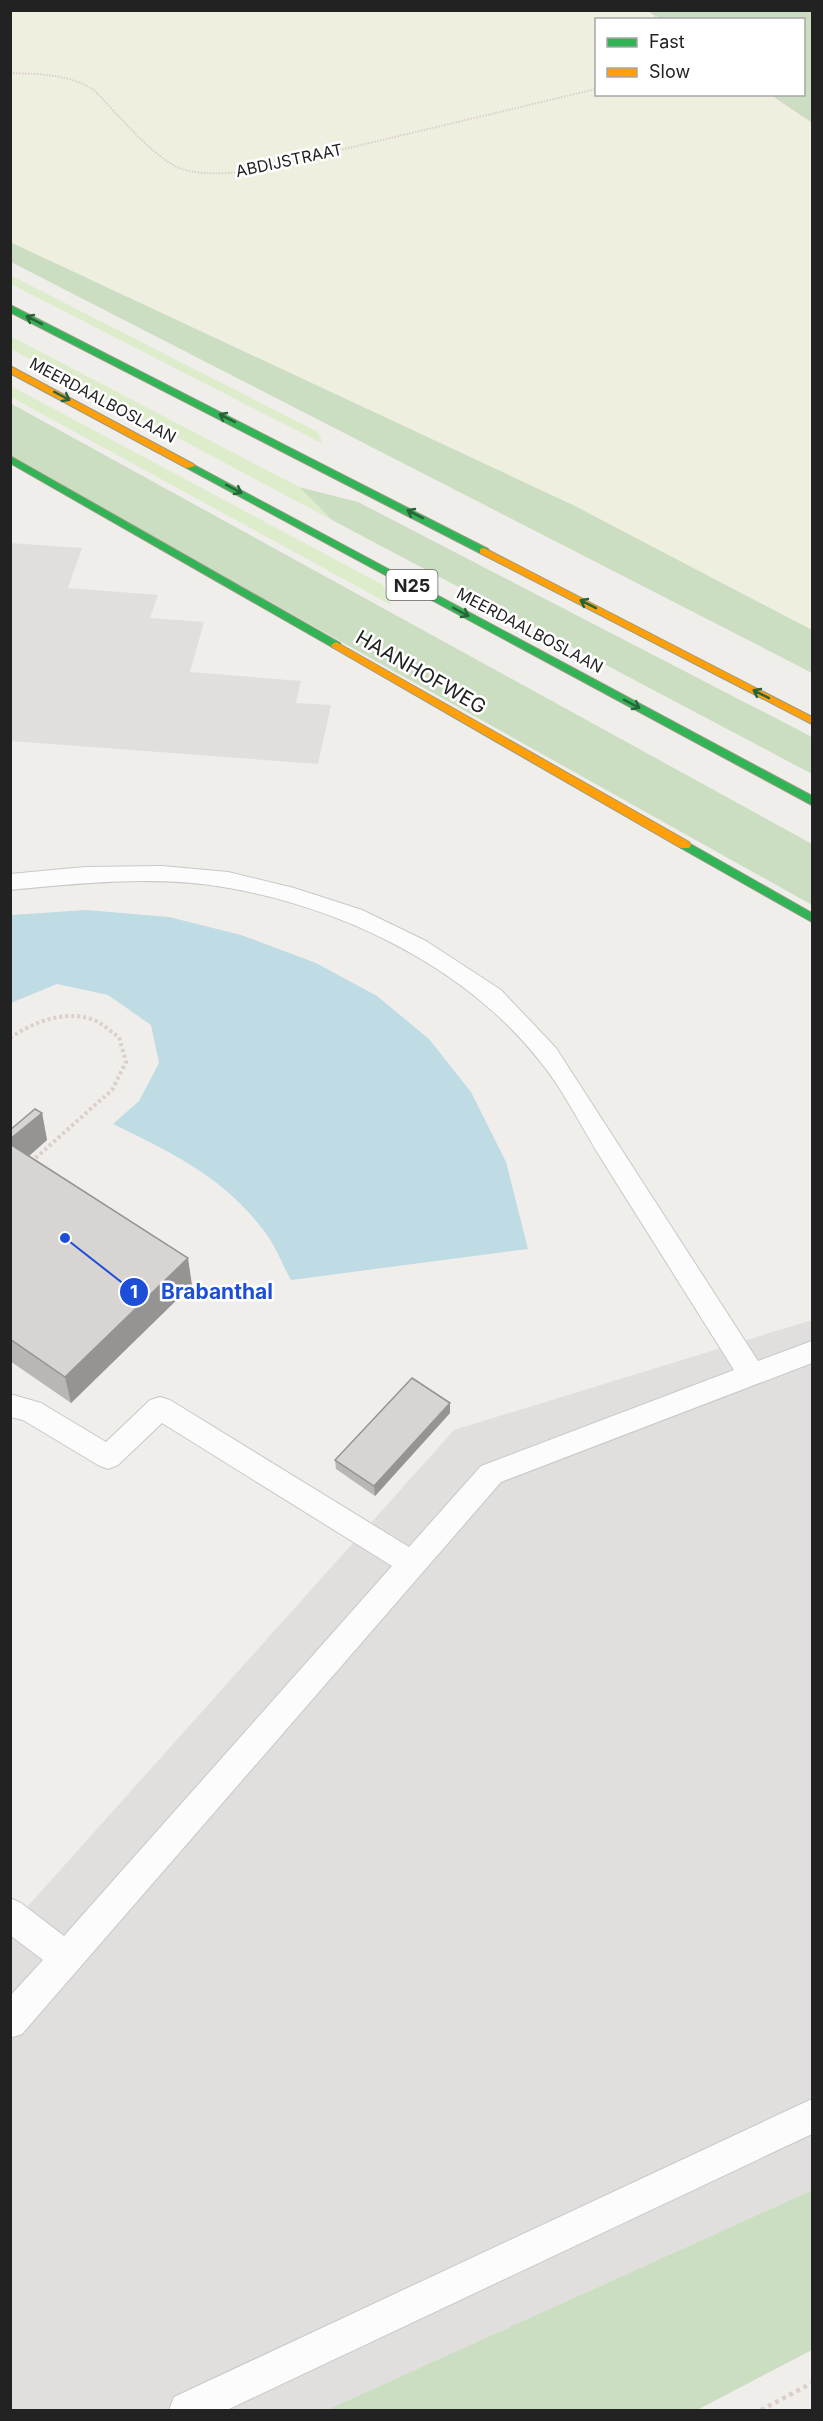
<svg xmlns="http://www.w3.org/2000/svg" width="823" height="2421" font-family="Inter,sans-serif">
<rect width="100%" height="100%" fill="#f0eeeb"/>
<polygon fill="#efefdf" points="11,11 648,11 661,19 596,20 596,94 771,95 812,122 812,630 573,505 11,242"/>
<g fill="#ddeccb">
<polygon points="10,275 318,432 323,444 11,284"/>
<polygon points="10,336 299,487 332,520 11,349"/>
<polygon points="11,386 383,585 391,605 11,397"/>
</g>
<g fill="#cbdec1">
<polygon points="648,11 812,11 812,122 771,95 804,94 804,20 661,19"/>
<polygon points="10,242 573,505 812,630 812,673 11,262"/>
<polygon points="10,403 812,844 812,905 11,457"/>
<polygon points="299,487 358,502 812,737 812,774 332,520"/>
<polygon points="812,2190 812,2350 697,2410 326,2410"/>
</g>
<g fill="#e0dfde">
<polygon points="10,543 82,548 68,588 158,595 150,618 204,622 190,672 301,681 296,703 331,705 318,764 11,741"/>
<polygon points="812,1320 812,2190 326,2410 11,2410 11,1925 454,1430"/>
</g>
<path fill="#bfdbe3" d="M 86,910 L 169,917 L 241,935 L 316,963 L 377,996 L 429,1039 L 471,1092 L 506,1162 L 528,1249 L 291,1280 C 283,1266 277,1249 267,1235 C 226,1178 174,1154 113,1124 L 139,1101 L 159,1063 L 151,1025 L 108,995 L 57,984 L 11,1003 L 11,915 Z"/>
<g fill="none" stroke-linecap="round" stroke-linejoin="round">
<defs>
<g id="lane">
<path d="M 162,866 L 228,872 L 294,888 L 362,910 L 426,941 L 501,990 L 556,1048 L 758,1361 L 812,1341 L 812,1363 L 501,1482 L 22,2034 L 10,2038 L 10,1996 L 43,1960 L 10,1935 L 10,1898 L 21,1903 L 64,1936 L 392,1566 L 162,1423 L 118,1465 L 108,1469 L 98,1465 L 23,1420 L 10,1417 L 10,1394 L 41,1403 L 106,1442 L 150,1400 L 160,1397 L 170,1400 L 409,1547 L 481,1466 L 734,1370 C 690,1300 646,1230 602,1160 C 582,1128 563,1089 539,1060 C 465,967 345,909 229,888 C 157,875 82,883 10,890 L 10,874 L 85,867 Z"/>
<polygon points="812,2099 812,2134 227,2410 169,2410 174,2397"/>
</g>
<g id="fast">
<polygon points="10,305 488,549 489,551 484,554 480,553 10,312"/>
<polygon points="10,456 340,643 341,645 336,648 332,647 10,463"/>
<polygon points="190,463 812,796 812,805 187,468 187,464"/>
<polygon points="685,841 812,913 812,922 681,848 679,845 681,842"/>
</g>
<g id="slow">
<polygon points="10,366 193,464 195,466 187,468 10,373"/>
<polygon points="484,548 812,717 812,724 480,553 480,549"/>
<polygon points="336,642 689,842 691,845 689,848 681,848 332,647 331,645"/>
</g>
</defs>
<use href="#lane" stroke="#c9c8c7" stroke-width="2"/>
<use href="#fast" stroke="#999a82" stroke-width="2"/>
<use href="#slow" stroke="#999a82" stroke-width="2"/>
<g stroke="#dccecd" stroke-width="2" stroke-dasharray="1.5 1.5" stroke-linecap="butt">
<polyline points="648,10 661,20"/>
<path d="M 10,73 C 39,74 71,74 95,91 C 116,112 155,160 182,169 C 204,176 229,173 252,171 L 596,89"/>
<polyline points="771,94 812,122"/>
</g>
<path stroke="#dccecd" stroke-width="4" stroke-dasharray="3 3" stroke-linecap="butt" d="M 10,1038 C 33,1022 68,1008 96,1021 C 104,1025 111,1032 119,1037 L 126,1062 L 112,1090 L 31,1162"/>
<polyline stroke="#dccecd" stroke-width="4.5" stroke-dasharray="4 4" stroke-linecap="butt" points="761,2410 812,2383"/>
<use href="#lane" fill="#fdfcfc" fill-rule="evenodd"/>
<use href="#fast" fill="#30b455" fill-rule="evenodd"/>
<use href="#slow" fill="#ff9f0a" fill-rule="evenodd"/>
</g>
<g fill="#b9b6b5">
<polygon points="42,1113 47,1140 29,1156 192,1285 71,1403 10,1361 10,1130"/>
<polygon points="450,1413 375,1496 336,1469 335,1460"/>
</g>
<g fill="#969493">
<polygon points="42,1113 47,1140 13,1170 10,1158 10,1139"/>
<polygon points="188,1258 192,1285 71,1403 65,1377"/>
<polygon points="450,1403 450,1413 375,1496 374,1486"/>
</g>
<g fill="#d7d4d2" stroke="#969493" stroke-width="1.5">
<polygon points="35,1109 42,1113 10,1139 10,1130"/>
<polygon points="10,1144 188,1258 65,1377 10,1339"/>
<polygon points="412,1378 450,1403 374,1486 335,1460"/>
</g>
<defs><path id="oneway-shaft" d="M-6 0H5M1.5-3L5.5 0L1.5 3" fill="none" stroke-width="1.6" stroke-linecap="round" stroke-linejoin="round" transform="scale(1.5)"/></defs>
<g stroke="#286439">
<use href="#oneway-shaft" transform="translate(34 320) rotate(-153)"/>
<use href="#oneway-shaft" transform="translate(62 396) rotate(28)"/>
<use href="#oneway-shaft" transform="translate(227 418) rotate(-153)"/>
<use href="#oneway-shaft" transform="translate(234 489) rotate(28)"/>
<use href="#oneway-shaft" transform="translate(415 514) rotate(-153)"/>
<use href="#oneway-shaft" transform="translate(588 604) rotate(-153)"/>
<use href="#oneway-shaft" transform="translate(461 612) rotate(28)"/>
<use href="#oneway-shaft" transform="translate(761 694) rotate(-153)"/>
<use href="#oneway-shaft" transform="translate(632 704) rotate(28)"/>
</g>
<g text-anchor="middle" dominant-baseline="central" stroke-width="5" stroke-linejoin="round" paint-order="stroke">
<g font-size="16" fill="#222" stroke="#fff">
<text transform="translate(289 160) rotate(-12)">ABDIJSTRAAT</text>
<text transform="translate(103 400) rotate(28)">MEERDAALBOSLAAN</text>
<text transform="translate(530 630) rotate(28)">MEERDAALBOSLAAN</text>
</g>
<rect fill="#fff" stroke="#646464" stroke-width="1.5" x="386.5" y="570" width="51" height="30" rx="4.5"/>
<g font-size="18" font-weight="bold" fill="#222">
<text x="412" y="585">N25</text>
</g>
<g font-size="20" fill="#222" stroke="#fff">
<text transform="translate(421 672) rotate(30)">HAANHOFWEG</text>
</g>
</g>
<path fill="none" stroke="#1d4ed8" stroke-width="2" d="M65 1238L134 1292"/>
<g fill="#1d4ed8" stroke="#fff" stroke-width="2">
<circle cx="65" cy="1238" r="6"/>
<circle cx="134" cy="1292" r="15"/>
</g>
<g font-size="18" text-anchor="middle" font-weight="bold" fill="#fff">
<text x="134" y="1298">1</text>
</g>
<g font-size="21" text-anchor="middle" font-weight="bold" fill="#1d4ed8" stroke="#fff" stroke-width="5" stroke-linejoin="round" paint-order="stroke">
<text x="217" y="1299">Brabanthal</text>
</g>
<rect width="823" height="2421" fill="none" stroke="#222222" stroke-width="24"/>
<rect x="595" y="18" width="210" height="78" fill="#ffffff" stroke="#a7a7a7" stroke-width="1.5"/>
<rect x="607" y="38" width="30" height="9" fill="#30b455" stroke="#a7a7a7" stroke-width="1.5"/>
<text x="649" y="48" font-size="18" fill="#222222">Fast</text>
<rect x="607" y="68" width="30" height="9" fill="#ff9f0a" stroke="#a7a7a7" stroke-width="1.5"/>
<text x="649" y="78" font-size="18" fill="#222222">Slow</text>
</svg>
